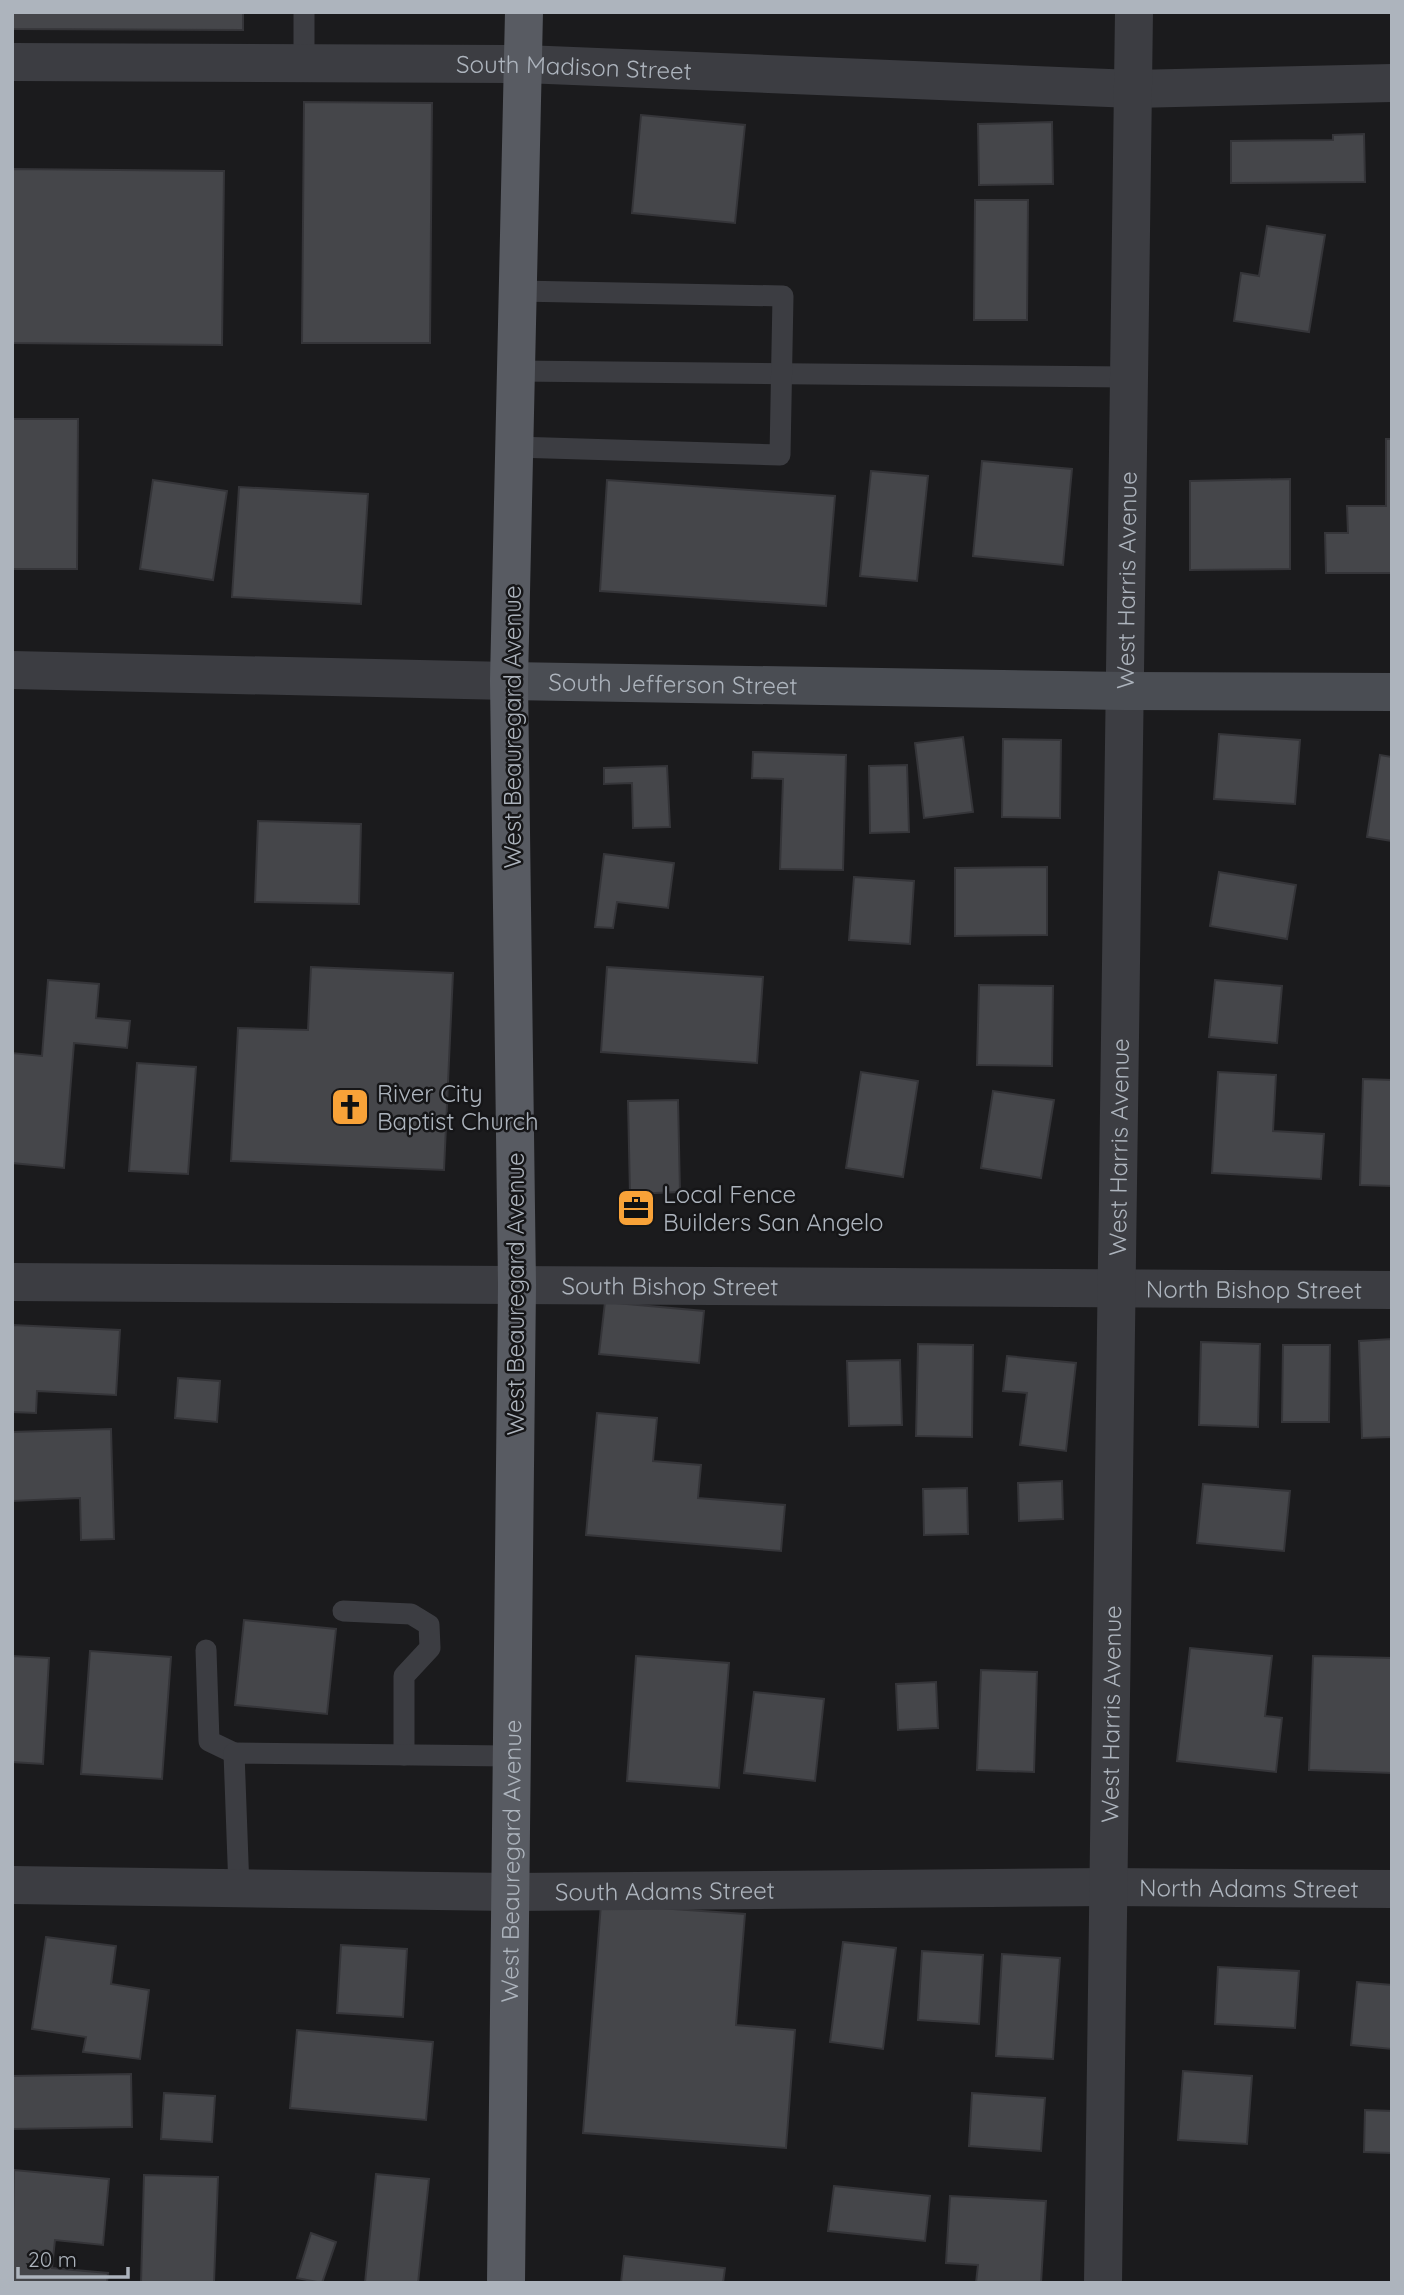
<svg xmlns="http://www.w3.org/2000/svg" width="1404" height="2295" font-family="Quicksand,sans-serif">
<rect width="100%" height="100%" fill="#1b1b1d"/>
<g fill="#45464a" stroke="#353539" stroke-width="2">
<polygon points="12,12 243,12 243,30 12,29"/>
<polygon points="304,102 432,103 430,343 302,343"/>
<polygon points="641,115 745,125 735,223 632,213"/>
<polygon points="1052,122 1053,184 979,185 978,124"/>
<polygon points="1364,134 1365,182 1231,183 1231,141 1333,140 1333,135"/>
<polygon points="12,169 224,171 222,345 12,343"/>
<polygon points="975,200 1028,200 1027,320 974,320"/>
<polygon points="1267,226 1325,235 1309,332 1234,321 1241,273 1259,276"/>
<polygon points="12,419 78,419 77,569 12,569"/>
<polygon points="1386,439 1392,439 1392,573 1326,573 1325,533 1348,533 1347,506 1386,506"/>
<polygon points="982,461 1072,469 1063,565 973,556"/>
<polygon points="871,471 928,476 917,581 860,576"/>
<polygon points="1290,479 1290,569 1190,570 1190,481"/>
<polygon points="153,480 227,491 213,580 140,569"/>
<polygon points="607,480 835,496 826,606 600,591"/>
<polygon points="239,487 368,494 361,604 232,597"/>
<polygon points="1219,734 1300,740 1295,804 1214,799"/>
<polygon points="963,737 973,812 924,818 915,743"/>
<polygon points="1003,739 1061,740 1060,818 1002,817"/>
<polygon points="753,752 846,755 843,870 780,869 783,779 752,778"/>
<polygon points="1380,755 1392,757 1392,841 1367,837"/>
<polygon points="907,765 909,832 870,833 869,766"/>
<polygon points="667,766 670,827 633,828 632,783 604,784 604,768"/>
<polygon points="258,821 361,824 359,904 255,902"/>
<polygon points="604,854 674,863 668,908 617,902 613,928 595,927"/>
<polygon points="1047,867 1047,935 955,936 955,868"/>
<polygon points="1219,872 1296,885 1287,939 1210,926"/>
<polygon points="854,877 914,881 910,944 849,940"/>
<polygon points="311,967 453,973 444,1170 231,1161 238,1028 308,1030"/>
<polygon points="607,967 763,977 757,1063 601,1052"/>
<polygon points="48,980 99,984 96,1018 130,1021 127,1048 74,1043 64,1168 12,1163 12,1053 42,1056"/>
<polygon points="1215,980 1282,986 1277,1043 1209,1037"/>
<polygon points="979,985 1053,986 1052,1066 977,1065"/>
<polygon points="137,1063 196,1067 188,1174 129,1171"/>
<polygon points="861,1072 918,1081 903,1177 846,1168"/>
<polygon points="1218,1072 1276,1075 1273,1131 1324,1134 1321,1179 1212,1173"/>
<polygon points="1363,1079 1392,1080 1392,1186 1360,1185"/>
<polygon points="993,1091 1054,1100 1041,1178 981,1168"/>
<polygon points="678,1100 680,1192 630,1194 628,1101"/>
<polygon points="605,1302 704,1311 699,1363 599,1354"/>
<polygon points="12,1325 120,1330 116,1395 37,1391 36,1413 12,1412"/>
<polygon points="1392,1339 1392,1437 1362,1438 1359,1341"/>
<polygon points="1201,1342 1260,1344 1258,1427 1199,1425"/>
<polygon points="918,1344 973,1345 972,1437 916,1436"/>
<polygon points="1283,1345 1330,1345 1329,1422 1282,1422"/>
<polygon points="1007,1356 1076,1363 1066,1451 1020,1445 1027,1393 1003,1391"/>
<polygon points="900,1360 902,1425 849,1426 847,1361"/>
<polygon points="178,1378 220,1381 217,1422 175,1418"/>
<polygon points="597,1413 657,1418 653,1461 701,1465 698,1498 785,1505 781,1551 586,1535"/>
<polygon points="111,1429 114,1539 81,1540 80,1498 12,1501 12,1432"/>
<polygon points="1062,1481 1063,1519 1019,1521 1018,1483"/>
<polygon points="1203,1484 1290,1491 1284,1551 1197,1543"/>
<polygon points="967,1488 968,1534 924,1535 923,1489"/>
<polygon points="244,1620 336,1629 327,1714 235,1705"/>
<polygon points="1190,1648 1272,1656 1265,1716 1282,1718 1276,1772 1177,1761"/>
<polygon points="90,1651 171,1657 162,1779 81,1774"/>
<polygon points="12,1656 49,1658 43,1764 12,1762"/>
<polygon points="636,1656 729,1663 719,1788 627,1781"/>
<polygon points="1313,1656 1392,1658 1392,1773 1309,1770"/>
<polygon points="981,1670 1037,1672 1034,1772 977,1770"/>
<polygon points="936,1682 938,1728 898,1730 896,1684"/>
<polygon points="754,1692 824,1699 815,1781 744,1773"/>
<polygon points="601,1904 745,1914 736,2025 795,2030 786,2148 583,2133"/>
<polygon points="46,1937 116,1946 111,1984 149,1990 140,2059 83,2052 86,2037 32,2029"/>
<polygon points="843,1942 896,1948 883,2049 830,2042"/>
<polygon points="341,1945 407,1949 403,2017 337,2013"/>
<polygon points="922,1951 983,1955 979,2024 918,2020"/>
<polygon points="1002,1954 1060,1958 1053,2059 996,2056"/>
<polygon points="1218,1967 1299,1971 1295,2028 1215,2024"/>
<polygon points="1357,1982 1392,1985 1392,2049 1351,2045"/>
<polygon points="297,2030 433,2042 426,2120 290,2108"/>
<polygon points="1183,2071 1252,2076 1247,2144 1178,2140"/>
<polygon points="131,2074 132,2127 12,2129 12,2076"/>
<polygon points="164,2093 215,2096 212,2142 161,2139"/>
<polygon points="972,2093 1045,2098 1041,2151 969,2146"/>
<polygon points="1365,2110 1392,2111 1392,2153 1364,2152"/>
<polygon points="14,2170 109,2179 103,2245 55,2240 52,2268 108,2273 107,2283 12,2283"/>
<polygon points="376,2174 429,2179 418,2283 365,2283"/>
<polygon points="144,2175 218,2177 214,2283 141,2283"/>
<polygon points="834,2186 930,2196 925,2241 828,2231"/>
<polygon points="950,2196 1046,2201 1041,2283 976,2283 978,2265 946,2263"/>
<polygon points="311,2233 336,2242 322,2283 297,2278"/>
<polygon points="624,2256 725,2268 723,2283 621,2283"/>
</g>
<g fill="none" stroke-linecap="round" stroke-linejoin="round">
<g stroke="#3c3d42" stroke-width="21">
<polyline points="304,63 304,12"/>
<polyline points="516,371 1129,377"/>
<polyline points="515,447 780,455 783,296 518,291"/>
<polyline points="343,1611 411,1614 429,1625 430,1648 404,1676 404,1755"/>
<polyline points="206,1650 209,1741 234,1753"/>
<polyline points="239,1889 234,1753 511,1756"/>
</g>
<g stroke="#3c3d42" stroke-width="38">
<path id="s1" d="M 12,62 L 524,64 L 1133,89 L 1392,83"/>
<polyline points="12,670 509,681"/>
<path id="s2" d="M 12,1282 L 1392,1290"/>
<path id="s3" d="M 12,1885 L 510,1892 L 1108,1887 L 1392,1889"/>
<path id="s4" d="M 1103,2283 L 1134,12"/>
</g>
<path stroke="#4a4d53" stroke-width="38" id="s5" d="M 509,681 L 1125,691 L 1392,692"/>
<path stroke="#585b62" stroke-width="38" id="s6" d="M 506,2283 L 517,1285 L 509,681 L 524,12"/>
</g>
<defs>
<symbol id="church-square" viewBox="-11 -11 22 22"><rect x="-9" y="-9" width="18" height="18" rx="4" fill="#f8a238" stroke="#161618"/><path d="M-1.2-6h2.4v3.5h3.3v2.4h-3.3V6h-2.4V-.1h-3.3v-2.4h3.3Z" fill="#111"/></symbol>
<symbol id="office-square" viewBox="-11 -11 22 22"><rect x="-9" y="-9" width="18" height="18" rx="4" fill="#f8a238" stroke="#161618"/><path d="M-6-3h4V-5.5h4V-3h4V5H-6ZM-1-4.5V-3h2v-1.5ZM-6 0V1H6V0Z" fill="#111"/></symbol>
</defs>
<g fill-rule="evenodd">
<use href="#church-square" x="328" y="1085" width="44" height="44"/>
<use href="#office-square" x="614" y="1186" width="44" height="44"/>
</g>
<g text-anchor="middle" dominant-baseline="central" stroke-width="5" stroke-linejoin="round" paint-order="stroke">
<g font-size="24" fill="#adb4bd" stroke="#161618">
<text stroke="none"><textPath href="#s1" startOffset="562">South Madison Street</textPath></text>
<text stroke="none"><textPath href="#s4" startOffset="1703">West Harris Avenue</textPath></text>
<text stroke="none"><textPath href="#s5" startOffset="164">South Jefferson Street</textPath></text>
<text transform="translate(512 727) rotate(-90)">West Beauregard Avenue</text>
<text stroke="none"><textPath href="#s4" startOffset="1136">West Harris Avenue</textPath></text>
<text stroke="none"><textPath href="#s2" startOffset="658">South Bishop Street</textPath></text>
<text stroke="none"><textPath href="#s2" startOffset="1242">North Bishop Street</textPath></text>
<text transform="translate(515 1294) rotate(-90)">West Beauregard Avenue</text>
<text stroke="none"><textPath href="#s4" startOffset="569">West Harris Avenue</textPath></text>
<text stroke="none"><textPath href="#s6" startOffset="422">West Beauregard Avenue</textPath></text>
<text stroke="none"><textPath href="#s3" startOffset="1237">North Adams Street</textPath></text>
<text stroke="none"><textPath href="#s3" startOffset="653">South Adams Street</textPath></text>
</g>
<g font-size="24" fill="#adb4bd" stroke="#161618" text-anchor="start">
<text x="377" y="1093">River City<tspan x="377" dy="28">Baptist Church</tspan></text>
<text x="663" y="1194">Local Fence<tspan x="663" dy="28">Builders San Angelo</tspan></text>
</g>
</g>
<rect width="1404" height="2295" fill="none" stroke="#adb4bd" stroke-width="28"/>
<path d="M18 2267v10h110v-10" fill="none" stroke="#adb4bd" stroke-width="3.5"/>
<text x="28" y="2267" font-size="21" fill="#adb4bd" stroke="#161618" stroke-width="5" paint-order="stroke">20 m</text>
</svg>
